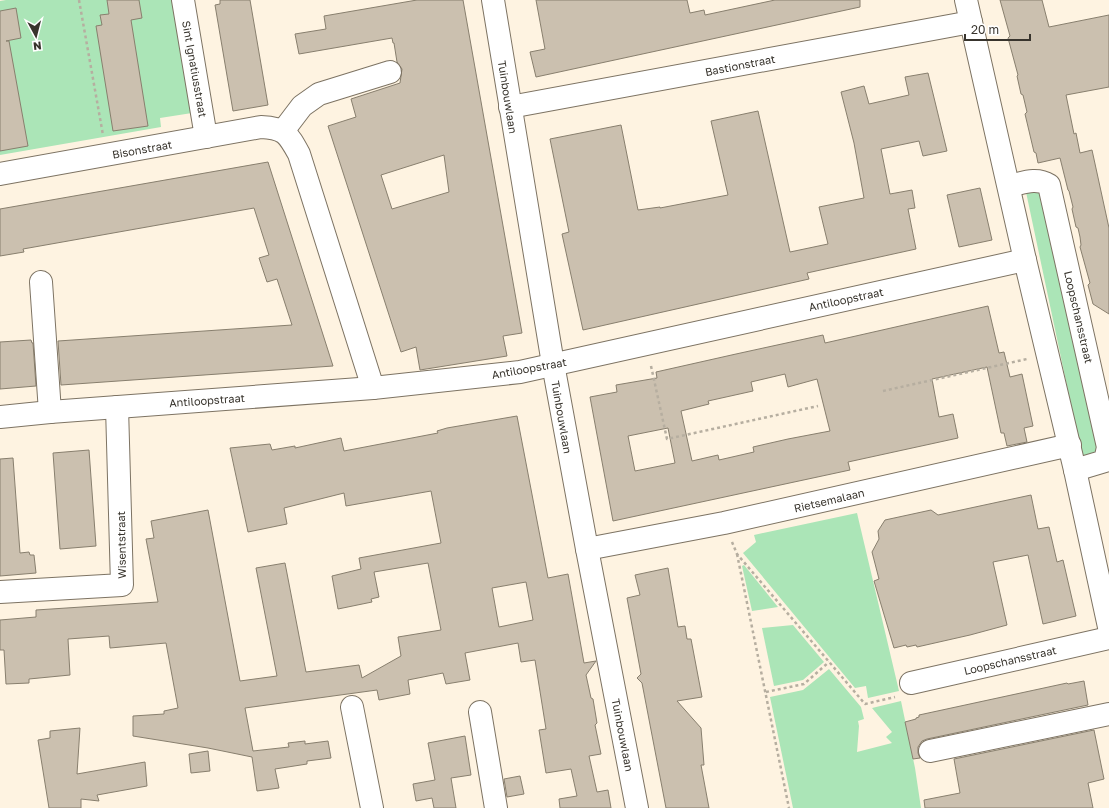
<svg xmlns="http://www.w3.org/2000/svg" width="1109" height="808" font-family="'Golos Text',sans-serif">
<rect width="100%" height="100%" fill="#fef3e1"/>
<g fill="#abe5b7">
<polygon points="6,0 173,0 192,113 160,118 161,127 0,155 0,1"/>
<polygon points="1038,190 1046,195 1102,442 1096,454 1082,457 1026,192"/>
<polygon points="857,513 899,691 868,698 866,686 855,688 743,553 756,542 754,535"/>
<polygon points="744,565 778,607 752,611 742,566"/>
<polygon points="793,625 824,662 803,680 774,686 762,628"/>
<polygon points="829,669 861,707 864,719 858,721 859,726 857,752 892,743 886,737 892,732 872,708 901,701 915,768 921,808 793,808 770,697 803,690"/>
</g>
<g fill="#cbc0af" stroke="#887f6e" fill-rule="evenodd">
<polygon points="107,0 139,0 142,18 131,20 148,126 113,131 96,26 102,25 100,15 109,14"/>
<polygon points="220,0 250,0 268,105 233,111 215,5 220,4"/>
<path d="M 417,0 L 463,0 L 522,333 L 503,336 L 507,356 L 420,370 L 416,347 L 401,352 L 328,126 L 356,117 L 351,99 L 400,83 L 402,69 L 397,62 L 394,43 L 393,43 L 392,38 L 299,54 L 295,34 L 326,29 L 324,16 ZM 444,155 L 449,192 L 392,209 L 381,175 Z"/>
<polygon points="536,0 687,0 690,13 704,10 705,15 775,0 860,0 860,7 536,77 530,52 545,49"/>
<polygon points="1000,0 1042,0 1049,27 1109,15 1109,87 1066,95 1074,134 1076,133 1080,153 1092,150 1109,228 1109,314 1093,304 1088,285 1090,283 1080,247 1081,245 1080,237 1078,228 1076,227 1072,209 1073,207 1069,191 1068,190 1060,158 1038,163 1036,153 1034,152 1025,114 1027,112 1023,95 1021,94 1017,76 1018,75 1008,38 1010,36"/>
<polygon points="16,8 21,38 6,41 9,41 28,146 0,151 0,11"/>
<polygon points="928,73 947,151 923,156 919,141 881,149 890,194 912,190 915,208 908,209 916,249 807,273 809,279 583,330 562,234 569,232 550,139 621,125 638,210 660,207 660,208 728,195 711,121 758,111 790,252 828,244 819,207 864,198 854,143 841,92 864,86 869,104 909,95 905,77"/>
<polygon points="268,162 333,366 61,385 58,341 292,325 277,279 267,282 259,258 269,255 254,208 23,249 24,252 0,256 0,209"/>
<polygon points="980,188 992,240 959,247 947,195"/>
<path d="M 988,306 L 999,353 L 1004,352 L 1010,377 L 1022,374 L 1033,426 L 1024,428 L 1027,442 L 1007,446 L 1004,433 L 1001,433 L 987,367 L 932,379 L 939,417 L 953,414 L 958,438 L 848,462 L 850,470 L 613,521 L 590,397 L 617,392 L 616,385 L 657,378 L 656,372 L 736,354 L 823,335 L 825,343 ZM 785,374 L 788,387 L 817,379 L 830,431 L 788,439 L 753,447 L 754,452 L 719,460 L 718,455 L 692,461 L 681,411 L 709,404 L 708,401 L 753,391 L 751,382 ZM 668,428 L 675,463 L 635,471 L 628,436 Z"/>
<polygon points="31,340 32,343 33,343 36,386 0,389 0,342"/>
<path d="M 517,416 L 548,578 L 568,574 L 584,663 L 596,661 L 586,675 L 591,698 L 593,699 L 597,723 L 595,725 L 601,754 L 589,756 L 597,792 L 608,790 L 611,808 L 560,808 L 559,799 L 577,796 L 571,769 L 546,773 L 539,730 L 546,729 L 535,660 L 521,662 L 518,643 L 465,653 L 470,680 L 446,684 L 443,673 L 408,680 L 410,694 L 379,700 L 377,690 L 245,708 L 253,751 L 289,747 L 288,743 L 305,741 L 305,744 L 328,741 L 331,758 L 307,761 L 307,764 L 275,769 L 279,788 L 257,791 L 252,757 L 208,748 L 133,736 L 133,716 L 164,714 L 164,711 L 178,708 L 166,643 L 110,648 L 109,636 L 68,639 L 70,675 L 29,679 L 29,683 L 6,684 L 4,650 L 0,650 L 0,620 L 36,617 L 36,610 L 158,602 L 146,539 L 154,538 L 151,521 L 208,510 L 240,681 L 277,676 L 256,568 L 285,563 L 306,672 L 359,665 L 362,678 L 401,656 L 398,637 L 441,630 L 428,563 L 374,572 L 379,597 L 371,599 L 372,602 L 338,609 L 332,576 L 361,569 L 359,558 L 441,543 L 431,491 L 346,506 L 344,493 L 284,508 L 287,524 L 248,532 L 230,448 L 270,444 L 272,450 L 295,446 L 295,448 L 341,438 L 344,451 L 438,433 L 437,431 L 447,428 ZM 526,582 L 533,620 L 499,627 L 492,588 Z"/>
<polygon points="89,450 96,546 60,549 53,453"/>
<polygon points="13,458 20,553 29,552 30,555 34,555 36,573 0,576 0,459"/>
<polygon points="1031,495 1038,529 1049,527 1057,562 1063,560 1076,616 1043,624 1028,555 993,562 1007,625 970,635 917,647 916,645 907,647 906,645 894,648 874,581 879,579 872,552 879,539 878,531 885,520 931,510 938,515"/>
<polygon points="668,568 678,627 685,626 687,639 691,639 702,697 677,701 701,728 704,765 701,765 709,808 666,808 642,683 637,678 641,674 627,598 640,595 635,575"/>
<polygon points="1084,681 1088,705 927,739 922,741 918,747 918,753 920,758 913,759 905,722 916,719 916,718 919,717 919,715 1067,683 1068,684"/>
<polygon points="80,728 77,774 145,762 147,786 97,795 99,801 81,799 81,808 49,808 38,740 50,738 50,731"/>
<polygon points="1094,730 1104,779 1088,783 1093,808 925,808 924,800 960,793 954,759"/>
<polygon points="465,736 471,775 451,778 456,808 434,808 432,798 416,801 413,784 435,780 428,743"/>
<polygon points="208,751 210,771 191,773 189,754"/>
<polygon points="520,776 524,794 507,797 504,779"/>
</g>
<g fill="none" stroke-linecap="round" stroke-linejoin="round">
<defs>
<g id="minor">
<polyline points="183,0 206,137"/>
<polyline points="493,0 553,364 587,549 637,808"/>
<polyline points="966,0 1025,260 1075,470 1109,627"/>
<polyline points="510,107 971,22"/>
<polyline points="283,131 302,106 319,94 390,72"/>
<path d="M 0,174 L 261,127 C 285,128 288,134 299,154 L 373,388"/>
<path d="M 1009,186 C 1023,183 1036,177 1049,185 L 1108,447 L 1105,461 L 1075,470"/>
<polyline points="41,282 50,412"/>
<polyline points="0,417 50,412 373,388 520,372 1025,260"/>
<polyline points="587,549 724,523 1070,445"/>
<polyline points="0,592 122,585 117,407"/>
<polyline points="911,683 1109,638"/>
<polyline points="352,707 372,808"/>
<polyline points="480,712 496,808"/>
<polyline points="930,751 1109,714"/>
</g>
</defs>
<use href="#minor" stroke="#7d7363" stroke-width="24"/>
<g stroke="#b6aea0" stroke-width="2.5" stroke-dasharray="3 3" stroke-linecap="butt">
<polyline points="79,0 103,135"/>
<polyline points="651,366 667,439 818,406"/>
<polyline points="883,391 1027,359"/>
<polyline points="732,542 737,554 865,704 895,697"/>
<polyline points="737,554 789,808"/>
<polyline points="766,692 804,684 829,662"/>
</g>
<use href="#minor" stroke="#fff" stroke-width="22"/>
</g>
<g text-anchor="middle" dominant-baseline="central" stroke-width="3.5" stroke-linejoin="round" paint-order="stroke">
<g font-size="11" fill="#38342d" stroke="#fff">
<text transform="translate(740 65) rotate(-11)">Bastionstraat</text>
<text transform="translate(195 69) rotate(80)">Sint Ignatiusstraat</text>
<text transform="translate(508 97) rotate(81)">Tuinbouwlaan</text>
<text transform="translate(142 149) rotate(-10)">Bisonstraat</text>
<text transform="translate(846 299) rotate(-12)">Antiloopstraat</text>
<text transform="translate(1079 317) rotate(77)">Loopschansstraat</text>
<text transform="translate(529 368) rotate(-10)">Antiloopstraat</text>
<text transform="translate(207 400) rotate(-4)">Antiloopstraat</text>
<text transform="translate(562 417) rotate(80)">Tuinbouwlaan</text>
<text transform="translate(829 500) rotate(-13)">Rietsemalaan</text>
<text transform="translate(121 545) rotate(-91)">Wisentstraat</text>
<text transform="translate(1010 660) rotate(-13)">Loopschansstraat</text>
<text transform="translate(623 735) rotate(79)">Tuinbouwlaan</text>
</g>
</g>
<g transform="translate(36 36) rotate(173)" stroke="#ffffff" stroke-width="3" paint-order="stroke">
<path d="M0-3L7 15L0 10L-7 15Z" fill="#38342d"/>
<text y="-6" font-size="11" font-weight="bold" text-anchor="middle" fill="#38342d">N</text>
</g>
<path d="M965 34v6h65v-6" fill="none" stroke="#38342d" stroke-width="2"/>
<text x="971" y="34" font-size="12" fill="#38342d" stroke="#ffffff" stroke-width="3" paint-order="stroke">20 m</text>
</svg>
